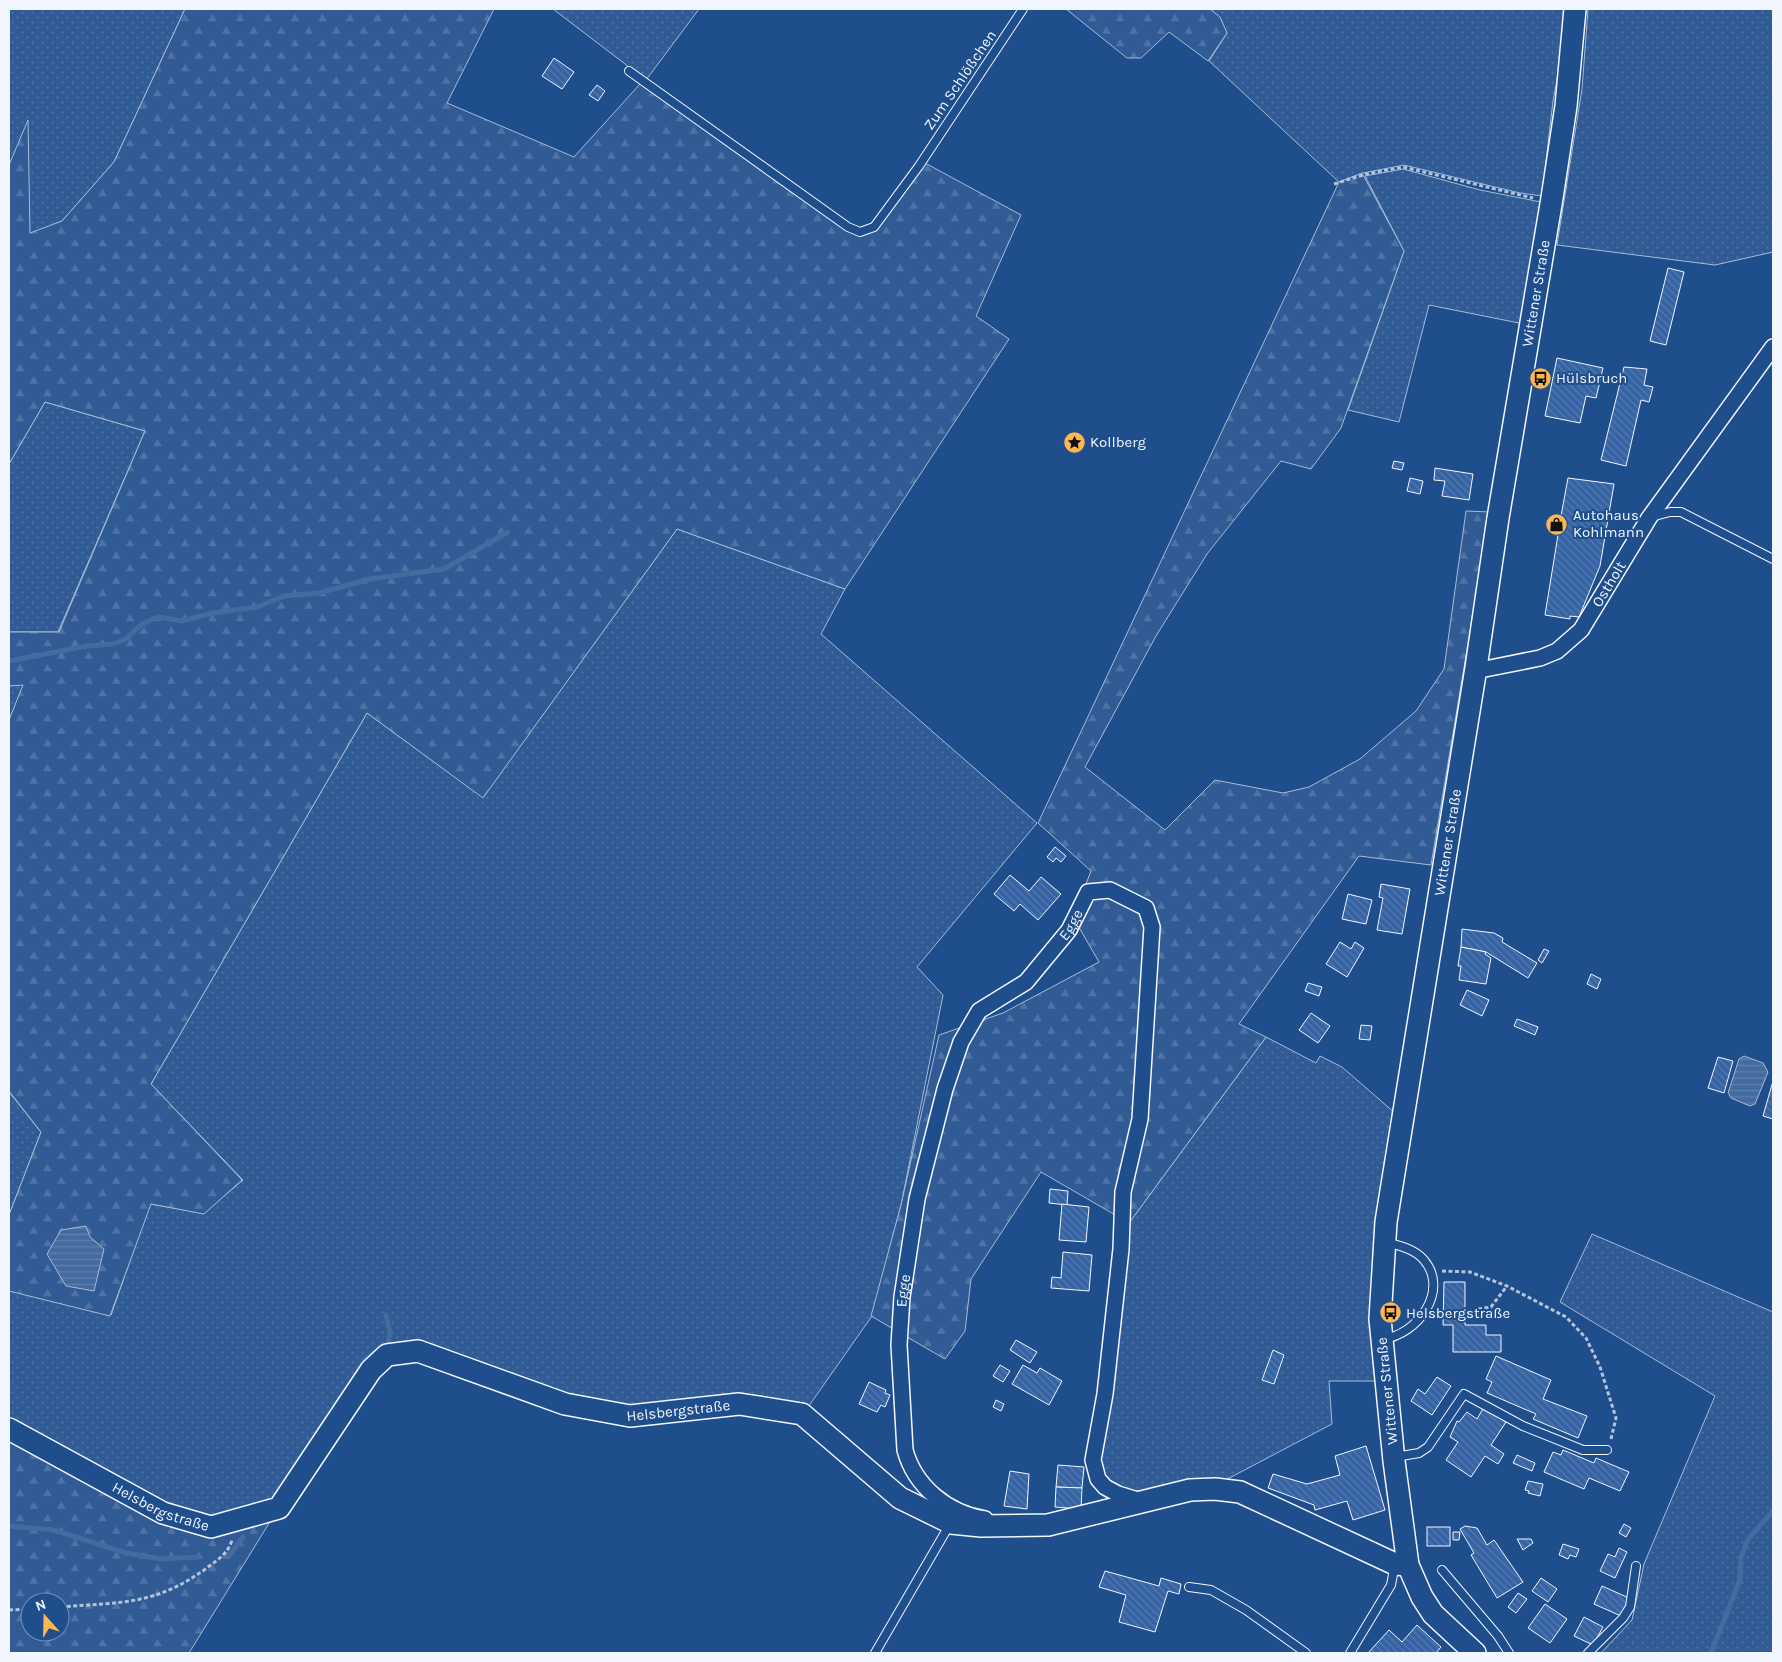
<svg xmlns="http://www.w3.org/2000/svg" width="1782" height="1662" font-family="Karla,sans-serif">
<defs>
<pattern id="grass-dots" width="8" height="8" patternUnits="userSpaceOnUse" patternTransform="scale(1.25)"><rect width="8" height="8" fill="#305b95"/><path d="M2 2h.1M6 6h.1" fill="none" stroke="#4e73a5" stroke-width="1.8" stroke-linecap="round"/></pattern>
<pattern id="forest-firs" width="22" height="20" patternUnits="userSpaceOnUse" patternTransform="scale(1.25)"><rect width="22" height="20" fill="#305b95"/><path d="M5 1l3.5 6h-7zM16 11l3.5 6h-7z" fill="#4e73a5"/></pattern>
<pattern id="water-rules" width="6" height="5" patternUnits="userSpaceOnUse" patternTransform="scale(1.25)"><rect width="6" height="5" fill="#446ba0"/><path d="M0 2.5h6" fill="none" stroke="#5f81ae"/></pattern>
<pattern id="building-back-hatch" width="6" height="6" patternUnits="userSpaceOnUse" patternTransform="scale(1.25)"><rect width="6" height="6" fill="#3563a3"/><path d="M-1 5l2 2M0 0l6 6M5-1l2 2" fill="none" stroke="#537ab1"/></pattern>
</defs>
<rect width="100%" height="100%" fill="#1f4e8c"/>
<g fill="url(#grass-dots)" stroke="#a8bbd7">
<polygon points="9,9 185,9 114,162 62,221 30,234 9,166"/>
<polygon points="553,9 699,9 646,80"/>
<polygon points="1210,9 1565,9 1564,43 1553,101 1542,196 1520,193 1404,165 1363,173 1339,182 1209,61 1227,33 1219,17"/>
<polygon points="1588,9 1773,9 1773,252 1715,265 1557,245 1582,89"/>
<polygon points="1403,169 1480,190 1541,202 1524,324 1429,305 1399,422 1348,410 1404,251 1365,176"/>
<polygon points="45,402 145,431 58,632 9,632 9,464"/>
<polygon points="677,529 845,589 821,634 1037,823 917,967 943,995 901,1205 872,1316 806,1410 635,1409 568,1398 393,1348 275,1504 211,1523 165,1511 9,1423 9,1290 111,1315 150,1204 204,1213 243,1180 151,1084 367,713 483,797"/>
<polygon points="24,684 9,720 9,686"/>
<polygon points="1266,1037 1316,1063 1320,1056 1342,1067 1395,1113 1376,1381 1329,1381 1332,1424 1216,1485 1142,1496 1106,1481 1099,1462 1127,1266 1129,1223"/>
<polygon points="9,1092 41,1132 9,1215"/>
<polygon points="1592,1234 1773,1312 1773,1653 1601,1653 1632,1620 1644,1564 1715,1396 1560,1302"/>
</g>
<g fill="url(#forest-firs)" stroke="#a8bbd7" fill-rule="evenodd">
<polygon points="185,9 494,9 447,103 574,157 640,84 852,232 874,229 925,163 1021,215 976,316 1009,339 845,589 677,529 483,798 367,713 151,1084 242,1180 204,1214 151,1204 110,1316 9,1291 9,1215 41,1132 9,1091 9,720 23,685 9,686 9,632 59,632 145,431 45,402 9,464 9,165 28,120 30,233 62,221 114,162"/>
<polygon points="1066,9 1210,9 1220,17 1227,33 1208,61 1169,32 1141,58 1127,58"/>
<polygon points="1362,173 1404,251 1341,428 1311,469 1281,461 1207,554 1156,636 1085,767 1165,830 1215,780 1283,793 1309,787 1360,759 1416,711 1444,669 1466,511 1490,512 1431,865 1359,856 1239,1024 1266,1037 1129,1223 1041,1172 971,1279 965,1331 945,1359 871,1316 901,1205 939,1035 1003,1013 1099,962 1073,917 1091,871 1038,823 1339,182"/>
<path d="M 9,1432 L 211,1530 L 276,1512 L 189,1653 L 9,1653 ZM 30,1602 L 60,1602 L 60,1632 L 30,1632 Z"/>
</g>
<g fill="url(#water-rules)" stroke="#a8bbd7">
<polygon points="1744,1056 1763,1063 1768,1072 1755,1104 1750,1106 1731,1098 1728,1093 1739,1059"/>
<polygon points="86,1226 90,1237 104,1249 94,1291 66,1286 47,1254 61,1230"/>
</g>
<g fill="none" stroke-linecap="round" stroke-linejoin="round">
<g stroke="#446ba0" stroke-width="5">
<polyline points="9,661 87,646 113,644 126,639 142,624 158,617 182,621 213,613 257,607 284,596 319,593 370,579 444,569 508,532"/>
<polyline points="386,1315 390,1333 388,1343"/>
<polyline points="364,1360 377,1351"/>
<polyline points="9,1526 54,1530 126,1553 161,1559 198,1557"/>
<polyline points="230,1555 243,1537"/>
<polyline points="1711,1653 1740,1580 1741,1557 1748,1539 1773,1511"/>
</g>
</g>
<g fill="url(#building-back-hatch)" stroke="#f2f6ff">
<polygon points="554,58 574,72 562,89 542,76"/>
<polygon points="597,85 605,91 598,101 589,95"/>
<polygon points="1668,268 1684,272 1666,345 1650,341"/>
<polygon points="1557,358 1603,368 1596,398 1586,396 1580,423 1545,416"/>
<polygon points="1624,367 1647,369 1644,385 1653,387 1649,402 1641,400 1626,466 1601,460"/>
<polygon points="1394,461 1404,463 1402,470 1392,468"/>
<polygon points="1435,468 1473,474 1469,500 1442,496 1445,481 1434,480"/>
<polygon points="1410,478 1423,481 1420,494 1407,491"/>
<polygon points="1568,478 1614,484 1600,566 1579,617 1570,616 1570,619 1545,615 1558,535 1556,532 1557,524 1558,517 1561,516"/>
<polygon points="1055,847 1066,856 1061,862 1056,858 1053,862 1047,857"/>
<polygon points="1010,875 1029,891 1041,877 1061,894 1038,920 1020,904 1014,911 994,894"/>
<polygon points="1381,884 1410,889 1402,934 1377,930 1383,898 1379,897"/>
<polygon points="1348,894 1372,900 1366,924 1342,919"/>
<polygon points="1462,929 1494,933 1503,938 1502,942 1537,963 1528,978 1486,952 1461,947"/>
<polygon points="1340,942 1351,949 1355,942 1364,948 1347,977 1326,964"/>
<polygon points="1461,947 1486,952 1485,954 1491,958 1486,984 1459,980 1461,966 1458,966"/>
<polygon points="1544,949 1549,951 1542,963 1538,960"/>
<polygon points="1591,974 1601,979 1597,989 1587,984"/>
<polygon points="1308,983 1322,987 1319,996 1305,991"/>
<polygon points="1467,990 1489,1000 1482,1016 1460,1005"/>
<polygon points="1311,1013 1330,1026 1318,1043 1299,1030"/>
<polygon points="1517,1019 1538,1027 1535,1035 1514,1026"/>
<polygon points="1361,1025 1372,1026 1370,1040 1359,1039"/>
<polygon points="1718,1057 1733,1061 1724,1093 1708,1088"/>
<polygon points="1773,1081 1773,1119 1763,1116"/>
<polygon points="1050,1189 1068,1191 1067,1205 1049,1203"/>
<polygon points="1062,1204 1089,1207 1086,1242 1059,1240"/>
<polygon points="1063,1252 1092,1255 1089,1291 1051,1288 1052,1277 1061,1278"/>
<polygon points="1444,1282 1465,1282 1465,1325 1486,1325 1486,1335 1501,1335 1501,1352 1453,1352 1453,1325 1443,1325"/>
<polygon points="1016,1340 1037,1352 1030,1363 1010,1350"/>
<polygon points="1273,1350 1284,1355 1274,1384 1262,1380"/>
<polygon points="1496,1356 1551,1380 1543,1399 1587,1416 1578,1438 1533,1419 1536,1414 1487,1393 1492,1382 1486,1379"/>
<polygon points="1000,1365 1010,1371 1003,1382 993,1376"/>
<polygon points="1023,1365 1037,1373 1040,1368 1062,1381 1049,1405 1012,1384"/>
<polygon points="1437,1377 1451,1386 1432,1415 1411,1401 1418,1389 1425,1394"/>
<polygon points="869,1382 886,1390 885,1393 890,1395 885,1407 881,1405 877,1412 859,1404"/>
<polygon points="996,1400 1004,1404 1001,1411 993,1407"/>
<polygon points="1484,1407 1506,1422 1491,1445 1504,1454 1498,1464 1485,1456 1471,1477 1446,1460 1458,1442 1450,1437 1457,1421 1459,1422 1467,1412 1477,1419"/>
<polygon points="1366,1446 1385,1510 1353,1520 1347,1501 1315,1510 1314,1505 1268,1488 1273,1474 1307,1484 1340,1475 1335,1456"/>
<polygon points="1563,1450 1594,1463 1596,1458 1629,1472 1620,1491 1589,1478 1584,1489 1544,1472 1553,1452 1561,1455"/>
<polygon points="1517,1455 1535,1463 1532,1471 1513,1463"/>
<polygon points="1058,1465 1084,1467 1082,1488 1056,1487"/>
<polygon points="1010,1471 1029,1474 1027,1509 1004,1506"/>
<polygon points="1528,1481 1543,1484 1540,1496 1528,1493 1529,1491 1525,1490"/>
<polygon points="1056,1487 1082,1488 1081,1509 1055,1507"/>
<polygon points="1624,1524 1631,1528 1626,1537 1619,1533"/>
<polygon points="1465,1526 1477,1528 1487,1545 1494,1540 1523,1582 1497,1598 1471,1555 1474,1553 1460,1529"/>
<rect x="1427" y="1527" width="23" height="19"/>
<polygon points="1453,1532 1460,1532 1459,1540 1453,1540"/>
<polygon points="1517,1539 1531,1539 1533,1543 1523,1550"/>
<polygon points="1563,1544 1579,1549 1576,1557 1570,1555 1568,1559 1559,1555"/>
<polygon points="1619,1548 1627,1552 1615,1578 1600,1571 1608,1554 1615,1557"/>
<polygon points="1105,1571 1159,1586 1161,1578 1181,1584 1179,1594 1168,1591 1155,1632 1119,1622 1126,1595 1099,1587"/>
<polygon points="1541,1578 1557,1589 1548,1602 1532,1591"/>
<polygon points="1602,1586 1629,1598 1621,1616 1594,1604"/>
<polygon points="1518,1593 1527,1599 1516,1613 1508,1607"/>
<polygon points="1545,1604 1567,1619 1550,1643 1528,1628"/>
<polygon points="1584,1617 1603,1627 1593,1645 1574,1636"/>
<polygon points="1417,1625 1441,1647 1436,1653 1368,1653 1389,1630 1402,1642"/>
</g>
<g fill="none" stroke-linecap="round" stroke-linejoin="round">
<defs>
<g id="lane">
<polyline points="629,71 848,227 860,232 874,227 919,166 1023,9"/>
<polyline points="1651,517 1670,512 1681,512 1773,559"/>
<path d="M 1383,1339 C 1417,1335 1450,1291 1424,1260 C 1415,1249 1400,1246 1386,1242"/>
<polyline points="1395,1457 1419,1453 1428,1447 1464,1394 1523,1426 1583,1450 1607,1450"/>
<polyline points="1442,1570 1498,1636 1509,1653"/>
<polyline points="1189,1587 1211,1590 1246,1610 1306,1653"/>
<polyline points="875,1653 950,1524"/>
<polyline points="1350,1653 1391,1585 1395,1564"/>
<polyline points="1588,1653 1623,1618 1630,1607 1636,1566"/>
</g>
<g id="street">
<path id="s1" d="M 1476,668 L 1485,669 L 1540,658 L 1557,651 L 1581,630 L 1649,518 L 1773,347"/>
<path id="s2" d="M 985,1519 C 948,1513 915,1487 905,1450 L 899,1345 L 902,1297 L 917,1199 L 945,1089 L 961,1042 L 979,1011 L 1026,982 L 1069,930 L 1088,892 L 1110,890 L 1146,908 L 1152,927 L 1140,1119 L 1123,1192 L 1121,1249 L 1105,1394 L 1093,1460 L 1098,1479 L 1105,1487 L 1118,1494 L 1141,1501"/>
</g>
<g id="secondary">
<path id="s3" d="M 9,1429 L 163,1513 L 211,1527 L 279,1508 L 371,1370 L 387,1355 L 418,1351 L 565,1404 L 630,1416 L 739,1404 L 802,1414 L 900,1498 L 951,1523 L 981,1526 L 1048,1525 L 1190,1490 L 1215,1489 L 1240,1492 L 1395,1564 L 1408,1565"/>
<path id="s4" d="M 1475,1653 L 1433,1614 L 1422,1597 L 1408,1565 L 1394,1461 L 1380,1319 L 1386,1222 L 1476,668 L 1498,518 L 1552,198 L 1566,106 L 1575,9"/>
</g>
</defs>
<use href="#lane" stroke="#f2f6ff" stroke-width="10"/>
<use href="#street" stroke="#f2f6ff" stroke-width="18"/>
<use href="#secondary" stroke="#f2f6ff" stroke-width="24"/>
<g stroke="#b3c4dc" stroke-width="3" stroke-dasharray="4 2.5" stroke-linecap="butt">
<polyline points="1334,184 1366,174 1403,167 1533,198"/>
<polyline points="1442,1271 1470,1272 1507,1286 1566,1317 1586,1338 1600,1367 1616,1418 1611,1439"/>
<polyline points="1478,1309 1491,1307 1507,1286"/>
<path d="M 60,1607 C 121,1602 154,1606 207,1568 C 217,1560 228,1554 232,1540"/>
<polyline points="9,1610 30,1609"/>
</g>
<use href="#lane" stroke="#1f4e8c" stroke-width="8"/>
<use href="#street" stroke="#1f4e8c" stroke-width="15"/>
<use href="#secondary" stroke="#1f4e8c" stroke-width="21"/>
</g>
<defs>
<symbol id="bus-disc" viewBox="-11 -11 22 22"><circle r="9.5" fill="#ffb74d" stroke="#1f4e8c"/><path d="M-5-6H5V4H4V6H2V4H-2V6H-4V4H-5ZM-3.5-4V0h7V-4ZM-3.5 1.2v1.5H-2V1.2ZM2 1.2v1.5H3.5V1.2Z" fill="#111"/></symbol>
<symbol id="sight-disc" viewBox="-11 -11 22 22"><circle r="9.5" fill="#ffb74d" stroke="#1f4e8c"/><path d="M0-6L1.8-2.2L6-1.7L2.9 1.2L3.7 5.4L0 3.3L-3.7 5.4L-2.9 1.2L-6-1.7L-1.8-2.2Z" fill="#111"/></symbol>
<symbol id="shop-disc" viewBox="-11 -11 22 22"><circle r="9.5" fill="#ffb74d" stroke="#1f4e8c"/><path d="M-5-2.5h2.3a2.7 3.5 0 0 1 5.4 0H5L5.5 6h-11ZM-1.5-2.5h3a1.5 2.3 0 0 0-3 0Z" fill="#111"/></symbol>
</defs>
<g fill-rule="evenodd">
<use href="#bus-disc" x="1528" y="366" width="25" height="25"/>
<use href="#sight-disc" x="1062" y="430" width="25" height="25"/>
<use href="#shop-disc" x="1544" y="512" width="25" height="25"/>
<use href="#bus-disc" x="1378" y="1300" width="25" height="25"/>
</g>
<g text-anchor="middle" dominant-baseline="central" stroke-width="4" stroke-linejoin="round" paint-order="stroke">
<g font-size="15" fill="#f2f6ff" stroke="#1f4e8c">
<text transform="translate(960 80) rotate(-56)">Zum Schlößchen</text>
<text stroke="none"><textPath href="#s4" startOffset="1398">Wittener Straße</textPath></text>
<text stroke="none"><textPath href="#s1" startOffset="169">Ostholt</textPath></text>
<text stroke="none"><textPath href="#s4" startOffset="842">Wittener Straße</textPath></text>
<text stroke="none"><textPath href="#s2" startOffset="691">Egge</textPath></text>
<text stroke="none"><textPath href="#s2" startOffset="271">Egge</textPath></text>
<text transform="translate(1387 1391) rotate(-96)">Wittener Straße</text>
<text stroke="none"><textPath href="#s3" startOffset="786">Helsbergstraße</textPath></text>
<text stroke="none"><textPath href="#s3" startOffset="171">Helsbergstraße</textPath></text>
</g>
<g font-size="15" fill="#f2f6ff" stroke="#1f4e8c" text-anchor="start">
<text x="1556" y="378">Hülsbruch</text>
<text x="1090" y="442">Kollberg</text>
<text x="1573" y="515">Autohaus<tspan x="1573" dy="17">Kohlmann</tspan></text>
<text x="1406" y="1313">Helsbergstraße</text>
</g>
</g>
<rect width="1782" height="1662" fill="none" stroke="#f2f6ff" stroke-width="20"/>
<g transform="translate(45 1617) rotate(340)"><circle r="24" fill="#1f4e8c" stroke="#7391ba"/>
<path d="M0-4L9 19L0 12L-9 19Z" fill="#ffb74d"/>
<text y="-8" font-size="14" font-weight="bold" text-anchor="middle" fill="#f2f6ff">N</text>
</g>
</svg>
